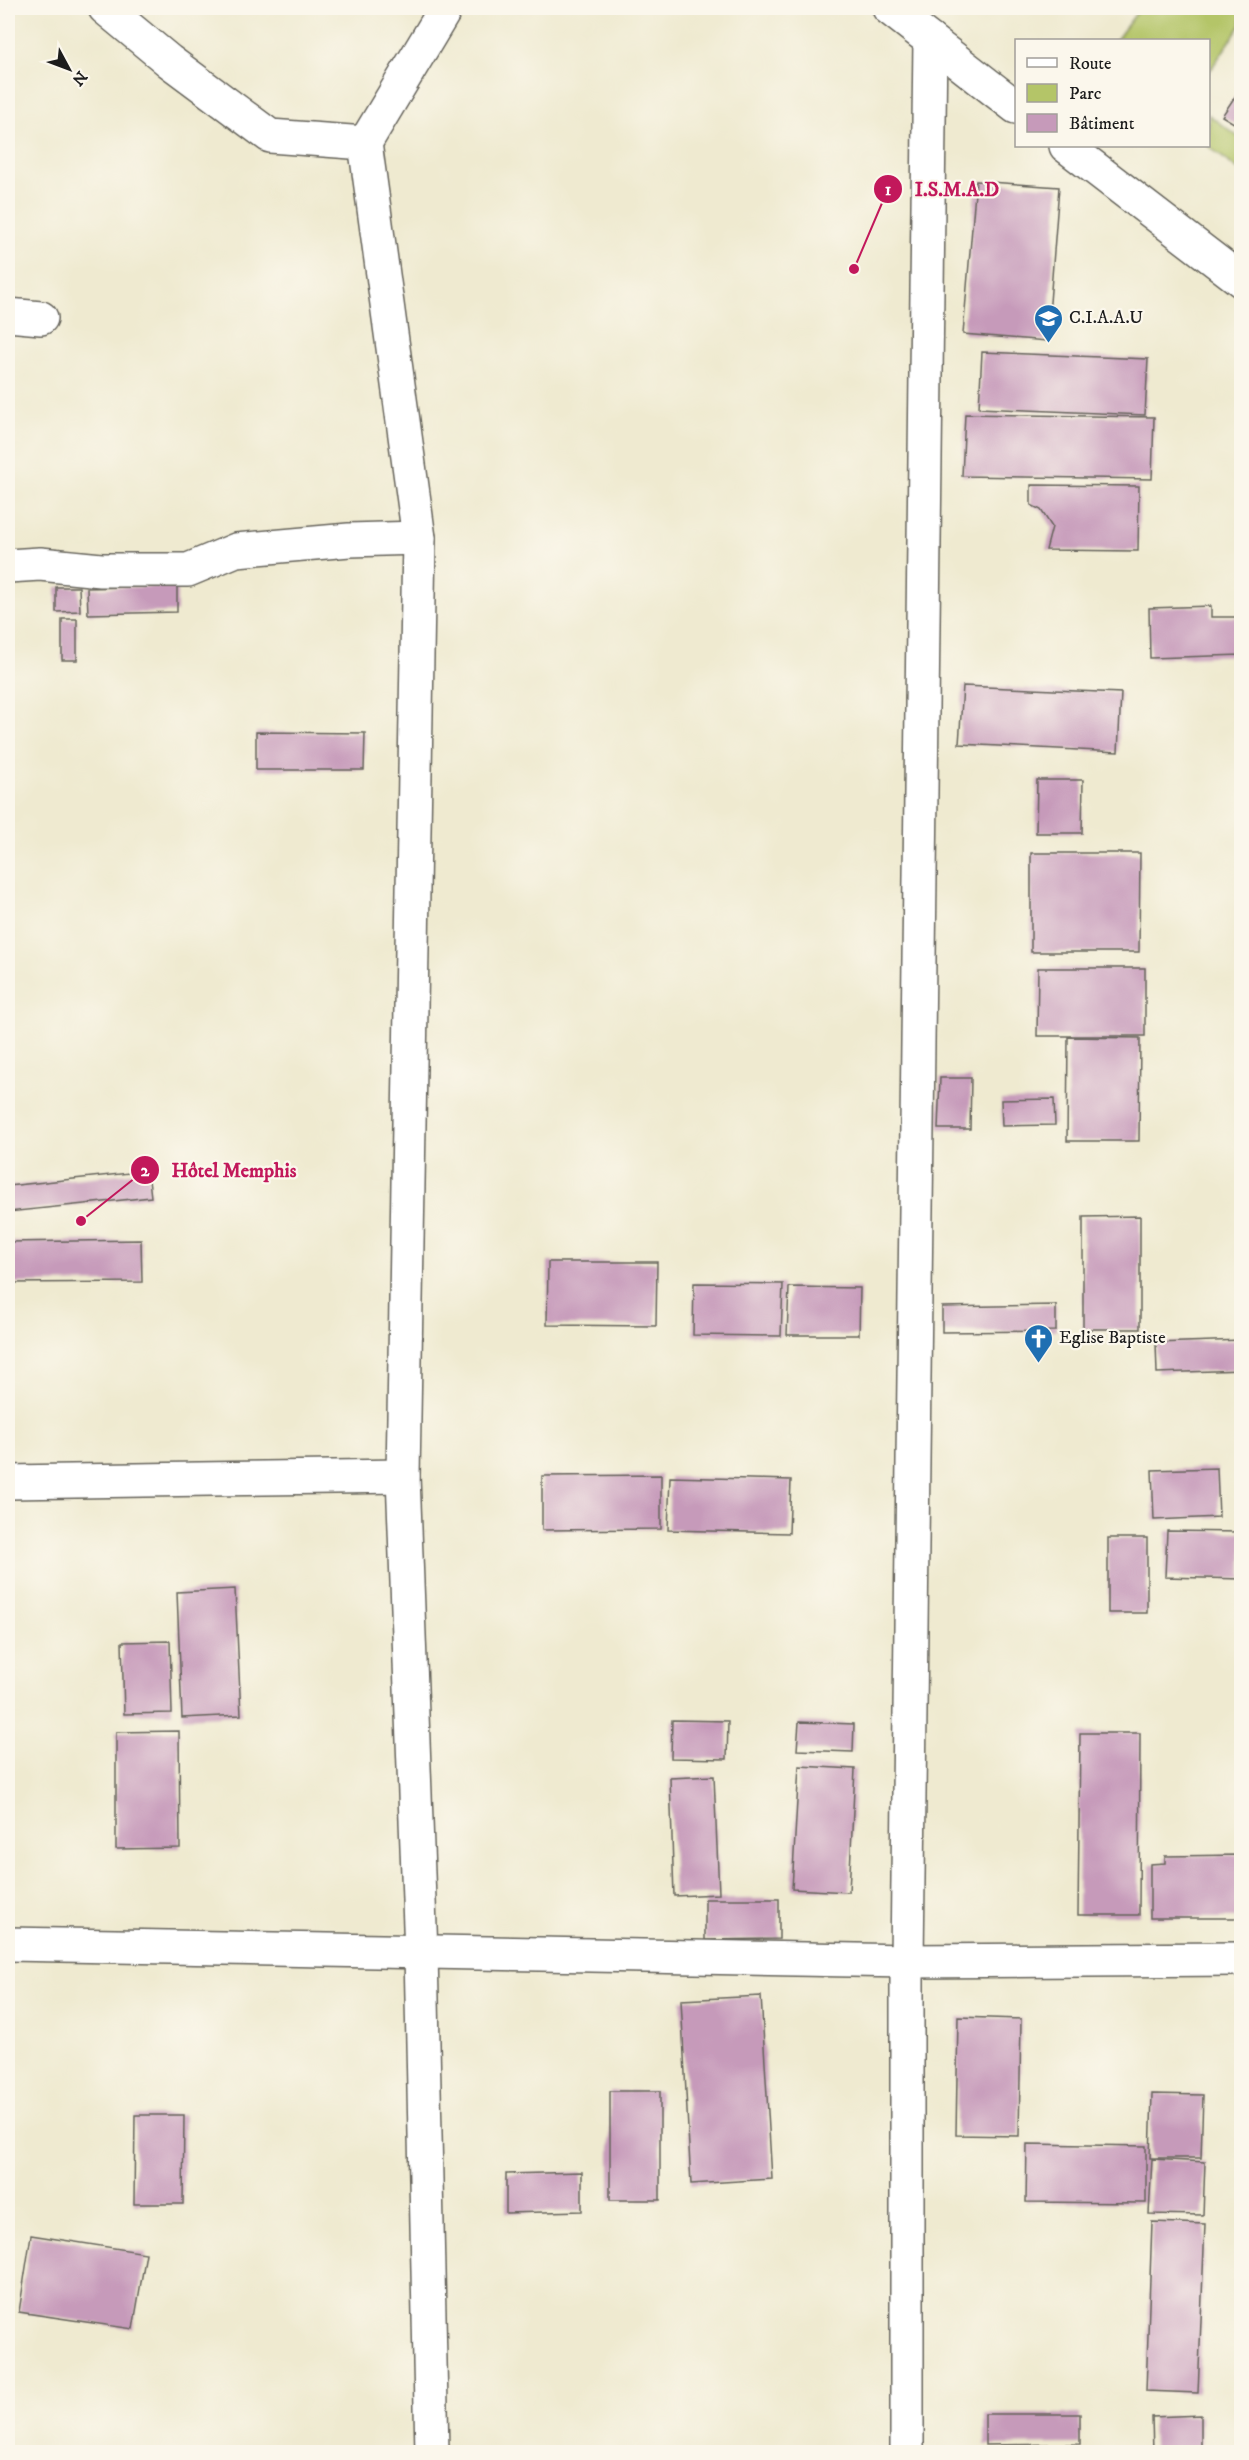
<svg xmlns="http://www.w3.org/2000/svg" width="1249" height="2460" font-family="'IM FELL DW Pica',serif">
<rect width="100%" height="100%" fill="#fbf7ec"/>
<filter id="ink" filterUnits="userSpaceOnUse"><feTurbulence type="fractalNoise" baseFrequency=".0167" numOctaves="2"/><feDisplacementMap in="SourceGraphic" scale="12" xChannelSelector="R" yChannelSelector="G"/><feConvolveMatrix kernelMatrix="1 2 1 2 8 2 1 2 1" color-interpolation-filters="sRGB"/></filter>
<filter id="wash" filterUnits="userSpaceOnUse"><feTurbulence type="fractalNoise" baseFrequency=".008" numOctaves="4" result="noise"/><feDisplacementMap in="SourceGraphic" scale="24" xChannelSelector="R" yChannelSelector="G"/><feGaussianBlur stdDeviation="1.35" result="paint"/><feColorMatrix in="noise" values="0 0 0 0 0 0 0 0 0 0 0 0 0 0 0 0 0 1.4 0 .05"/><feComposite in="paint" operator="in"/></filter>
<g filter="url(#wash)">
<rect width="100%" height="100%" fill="#efead0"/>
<g fill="#b4c568" stroke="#687042" stroke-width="1.5">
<polygon points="1140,8 1241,8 1241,25 1209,72 1208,40 1116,40"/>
<polygon points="1209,115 1241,139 1241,172 1208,146"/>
</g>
<g id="blocks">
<g fill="#c69aba">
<polygon points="1242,86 1242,128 1222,116"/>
<polygon points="976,181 1059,187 1047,341 963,334"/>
<polygon points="982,352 1148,359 1145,415 979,408"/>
<polygon points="965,414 1154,417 1152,479 962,476"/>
<polygon points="1031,485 1139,486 1138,551 1046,550 1052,527 1041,510 1031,505"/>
<polygon points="177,586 177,612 88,614 87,588"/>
<polygon points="56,587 79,587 80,611 56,612"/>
<polygon points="1211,606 1211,617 1241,617 1242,655 1150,658 1149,608"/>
<rect x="62" y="619" width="15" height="41"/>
<polygon points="963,686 1121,693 1118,752 959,744"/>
<polygon points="256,732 365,733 364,770 256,770"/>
<polygon points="1037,780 1083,780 1082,833 1036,833"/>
<polygon points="1031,853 1140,853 1139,952 1031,952"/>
<polygon points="1038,968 1145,968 1145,1036 1037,1036"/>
<polygon points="1068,1037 1140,1038 1139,1141 1067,1141"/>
<polygon points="940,1078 971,1078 970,1129 938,1129"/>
<polygon points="1054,1099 1055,1125 1002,1126 1001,1100"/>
<polygon points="148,1171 151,1197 8,1212 8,1186"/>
<polygon points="1140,1216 1140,1329 1083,1329 1083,1217"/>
<polygon points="141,1240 142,1282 8,1283 8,1242"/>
<polygon points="548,1262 657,1262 656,1326 547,1325"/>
<polygon points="694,1283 783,1284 781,1336 693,1335"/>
<polygon points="789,1287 860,1288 859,1335 787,1335"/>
<polygon points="1056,1305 1056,1331 942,1332 942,1307"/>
<polygon points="1242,1340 1242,1370 1157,1373 1156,1343"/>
<polygon points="1217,1468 1219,1517 1154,1520 1152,1470"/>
<polygon points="661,1475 661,1529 542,1530 542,1476"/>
<polygon points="670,1477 791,1480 789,1533 668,1530"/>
<polygon points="1167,1531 1242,1532 1242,1579 1165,1577"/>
<rect x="1108" y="1538" width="39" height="75"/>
<polygon points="235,1589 241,1715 182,1718 177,1592"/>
<polygon points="170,1641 172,1713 124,1714 122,1642"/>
<polygon points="672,1720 728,1721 727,1759 671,1758"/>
<polygon points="799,1722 854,1724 853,1752 797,1750"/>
<polygon points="179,1731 180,1848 116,1849 116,1732"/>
<polygon points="1080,1733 1140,1733 1139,1915 1078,1915"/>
<polygon points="799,1766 855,1769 849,1892 792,1889"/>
<polygon points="714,1776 719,1894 674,1896 670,1778"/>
<polygon points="1242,1855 1242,1918 1150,1918 1150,1864 1165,1863 1165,1856"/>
<polygon points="705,1899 779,1899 779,1939 705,1940"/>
<polygon points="761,1996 772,2179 691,2184 681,2000"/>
<polygon points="958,2017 1021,2019 1019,2136 956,2135"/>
<rect x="610" y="2091" width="50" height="109"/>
<polygon points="1152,2094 1203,2095 1201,2158 1150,2158"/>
<polygon points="135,2115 184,2115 183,2204 134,2204"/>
<polygon points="1027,2144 1146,2146 1146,2203 1026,2202"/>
<polygon points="1152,2159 1205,2162 1203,2215 1149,2214"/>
<polygon points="582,2172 582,2211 506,2213 506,2174"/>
<polygon points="1152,2222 1205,2224 1198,2393 1146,2391"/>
<polygon points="31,2235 146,2253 133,2329 19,2312"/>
<polygon points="985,2414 1080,2414 1080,2444 985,2445"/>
<polygon points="1201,2415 1201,2452 1153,2452 1152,2417"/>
</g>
</g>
</g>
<g filter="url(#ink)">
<use href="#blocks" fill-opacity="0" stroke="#66645b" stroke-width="1.5"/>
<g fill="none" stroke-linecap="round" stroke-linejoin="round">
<defs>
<g id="street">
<polyline points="105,8 169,61 270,136 365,143 446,8"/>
<polyline points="889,8 1016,107"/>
<polyline points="365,143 419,538 403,1476 421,1953 432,2452"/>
<polyline points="1066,146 1242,281"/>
<polyline points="8,315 41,318"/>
<polyline points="8,566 40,564 101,570 188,570 236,550 349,540 419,538"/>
<polyline points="8,1482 403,1476"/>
<polyline points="8,1944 907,1961 1242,1959"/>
<polyline points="907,2452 907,1961 930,40"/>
</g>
</defs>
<use href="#street" stroke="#66645b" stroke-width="36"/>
<use href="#street" stroke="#fff" stroke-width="33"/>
</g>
</g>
<defs>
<symbol id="school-pin" viewBox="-11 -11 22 30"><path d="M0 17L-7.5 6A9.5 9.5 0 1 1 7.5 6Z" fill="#1f6fb2" stroke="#fbf7ec"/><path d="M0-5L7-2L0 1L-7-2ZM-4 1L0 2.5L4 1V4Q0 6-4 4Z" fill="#fff"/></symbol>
<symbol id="church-pin" viewBox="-11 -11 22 30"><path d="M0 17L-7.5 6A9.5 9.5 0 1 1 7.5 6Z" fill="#1f6fb2" stroke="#fbf7ec"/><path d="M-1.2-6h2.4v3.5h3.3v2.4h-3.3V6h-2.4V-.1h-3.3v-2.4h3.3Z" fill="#fff"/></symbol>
</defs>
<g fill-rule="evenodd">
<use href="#school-pin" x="1032" y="302" width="33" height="45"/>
<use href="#church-pin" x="1022" y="1322" width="33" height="45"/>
</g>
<g text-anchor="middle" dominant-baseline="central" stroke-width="4.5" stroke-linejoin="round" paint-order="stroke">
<g font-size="18" fill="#1c1c1c" stroke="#fbf7ec" text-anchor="start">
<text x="1069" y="318">C.I.A.A.U</text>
<text x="1059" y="1338">Eglise Baptiste</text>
</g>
</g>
<path fill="none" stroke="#c2185b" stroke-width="2" d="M854 269L888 189M81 1221L145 1170"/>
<g fill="#c2185b" stroke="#fbf7ec" stroke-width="2">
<circle cx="854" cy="269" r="6"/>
<circle cx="81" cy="1221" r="6"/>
<circle cx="888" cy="189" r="15"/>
<circle cx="145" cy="1170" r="15"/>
</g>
<g font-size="18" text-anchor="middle" font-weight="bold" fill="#fff">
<text x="888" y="195">1</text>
<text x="145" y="1176">2</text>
</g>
<g font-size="20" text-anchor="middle" font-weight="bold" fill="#c2185b" stroke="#fbf7ec" stroke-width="4.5" stroke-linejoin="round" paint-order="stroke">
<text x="957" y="196">I.S.M.A.D</text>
<text x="234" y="1177">Hôtel Memphis</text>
</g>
<rect width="1249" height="2460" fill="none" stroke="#fbf7ec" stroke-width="30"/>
<rect x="1015" y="39" width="195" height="108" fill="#fbf7ec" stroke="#a29f99" stroke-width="1.5"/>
<rect x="1027" y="58" width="30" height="9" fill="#ffffff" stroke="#a29f99" stroke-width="1.5"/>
<text x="1069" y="69" font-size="18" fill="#1c1c1c">Route</text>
<rect x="1027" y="84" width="30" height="18" fill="#b4c568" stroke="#a29f99" stroke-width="1.5"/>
<text x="1069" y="99" font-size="18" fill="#1c1c1c">Parc</text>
<rect x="1027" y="114" width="30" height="18" fill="#c69aba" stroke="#a29f99" stroke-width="1.5"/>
<text x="1069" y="129" font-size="18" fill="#1c1c1c">Bâtiment</text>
<g transform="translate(69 69) rotate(131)" stroke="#fbf7ec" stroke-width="4.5" paint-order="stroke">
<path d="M0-4.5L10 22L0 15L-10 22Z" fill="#1c1c1c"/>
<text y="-9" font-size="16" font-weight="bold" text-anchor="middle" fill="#1c1c1c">N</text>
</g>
</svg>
